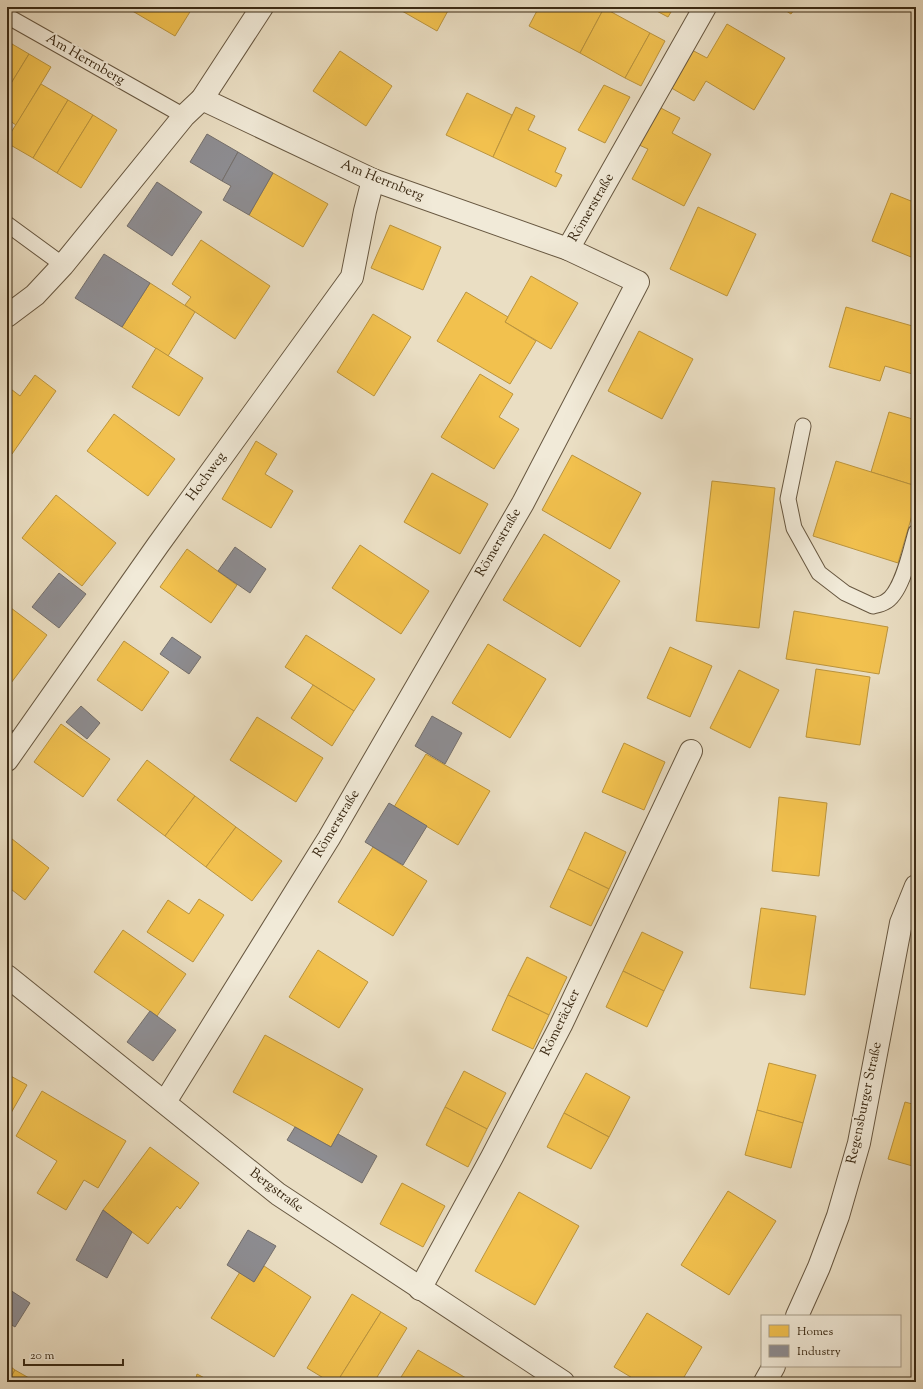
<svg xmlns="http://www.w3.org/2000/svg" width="923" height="1389" font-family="'Sorts Mill Goudy',serif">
<rect width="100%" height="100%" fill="#eadec3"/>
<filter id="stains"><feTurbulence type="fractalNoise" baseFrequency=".005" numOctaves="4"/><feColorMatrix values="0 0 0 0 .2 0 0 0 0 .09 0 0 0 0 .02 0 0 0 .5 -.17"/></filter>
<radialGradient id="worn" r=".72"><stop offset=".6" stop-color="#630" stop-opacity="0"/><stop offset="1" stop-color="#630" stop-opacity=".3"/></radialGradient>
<g fill="#f2c14e" stroke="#bb943d">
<polygon points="131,7 193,7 175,36 129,9"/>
<polygon points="395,7 450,7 437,31"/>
<polygon points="539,7 602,7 604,8 580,53 529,26"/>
<polygon points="649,7 674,7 668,17"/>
<polygon points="780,7 796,7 791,14"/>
<polygon points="604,8 650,33 625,78 580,53"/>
<polygon points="727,24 785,58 754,110 706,81 694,101 668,86 690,49 707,58"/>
<polygon points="650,33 665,41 641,86 625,78"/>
<polygon points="7,41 29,54 7,90"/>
<polygon points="340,51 392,86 366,126 313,91"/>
<polygon points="29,54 51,67 16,125 7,119 7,90"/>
<polygon points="41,84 68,100 33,158 7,143 7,139"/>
<polygon points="604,85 630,97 605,143 578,130"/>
<polygon points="467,93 512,115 493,157 446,135"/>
<polygon points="68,100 93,115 57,173 33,158"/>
<polygon points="657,106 680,118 672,133 711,154 684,206 632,179 648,149 637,144"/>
<polygon points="516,107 535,116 528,130 566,148 555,172 562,175 556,187 493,157"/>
<polygon points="93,115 117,130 81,188 57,173"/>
<polygon points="273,173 328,204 303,247 249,215"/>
<polygon points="891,193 916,203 916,259 872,241"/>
<polygon points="698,207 756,234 727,296 670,269"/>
<polygon points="390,225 441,247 423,290 371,268"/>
<polygon points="201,240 270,286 235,339 185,305 191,297 172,284"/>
<polygon points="531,276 578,303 551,349 505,322"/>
<polygon points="150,283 195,312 168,356 122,327"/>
<polygon points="466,292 508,317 505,322 536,341 510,384 437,341"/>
<polygon points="846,307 916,327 916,375 885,366 880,381 829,367"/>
<polygon points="373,314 411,337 374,396 337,372"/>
<polygon points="639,331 693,359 662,419 608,391"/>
<polygon points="156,348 203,378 179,416 132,387"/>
<polygon points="480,374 513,394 499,417 519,429 494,469 441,437"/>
<polygon points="35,375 56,391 12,454 7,451 7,386 20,396"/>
<polygon points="889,412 916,420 916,486 871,472"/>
<polygon points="114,414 175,459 148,496 87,451"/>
<polygon points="256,441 277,454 265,474 293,491 271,528 222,499"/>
<polygon points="572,455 641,493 610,549 542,510"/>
<polygon points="836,461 916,486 916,502 898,563 813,536"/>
<polygon points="432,473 488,504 460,554 404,522"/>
<polygon points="712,481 775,488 759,628 696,621"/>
<polygon points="56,495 116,543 82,586 22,538"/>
<polygon points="544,534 620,581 580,647 503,600"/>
<polygon points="360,545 429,591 401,634 332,588"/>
<polygon points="187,549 237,585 211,623 160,587"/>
<polygon points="7,605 47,635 8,687 7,686"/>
<polygon points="794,611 888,627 879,674 786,659"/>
<polygon points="306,635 375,679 354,711 285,667"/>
<polygon points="124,641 169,672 142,711 97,680"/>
<polygon points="488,644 546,679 510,738 452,703"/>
<polygon points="670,647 712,666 690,717 647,698"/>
<polygon points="816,669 870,677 860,745 806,737"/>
<polygon points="739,670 779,690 750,748 710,728"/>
<polygon points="313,685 354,711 332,746 291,718"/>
<polygon points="257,717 323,758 296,802 230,760"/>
<polygon points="61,724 110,759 83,797 34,762"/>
<polygon points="624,743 665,762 644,810 602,792"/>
<polygon points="426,754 490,791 458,845 394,807"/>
<polygon points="147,760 195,796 165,836 117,800"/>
<polygon points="195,796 236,827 206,867 165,836"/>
<polygon points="779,797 827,803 819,876 772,871"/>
<polygon points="236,827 282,861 252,901 206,867"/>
<polygon points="585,832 626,852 609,889 568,869"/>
<polygon points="7,835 49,868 25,900 7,886"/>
<polygon points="373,847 427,881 393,936 338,902"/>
<polygon points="568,869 609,889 591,926 550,907"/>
<polygon points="199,899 224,915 193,962 147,932 168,900 189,914"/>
<polygon points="761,908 816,916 805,995 750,988"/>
<polygon points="123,930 186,974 157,1016 94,972"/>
<polygon points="642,932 683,952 664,991 623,971"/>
<polygon points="318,950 368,982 339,1028 289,997"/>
<polygon points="527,957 567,977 549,1015 508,995"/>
<polygon points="623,971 664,991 647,1027 606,1007"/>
<polygon points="508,995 549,1015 533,1049 492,1030"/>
<polygon points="265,1035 363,1089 331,1147 233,1092"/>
<polygon points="769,1063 816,1075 803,1123 757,1110"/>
<polygon points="464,1071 506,1093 487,1129 445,1107"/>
<polygon points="586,1073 630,1097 609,1137 564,1113"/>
<polygon points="7,1074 27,1085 7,1120"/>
<polygon points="42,1091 126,1141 98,1188 84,1180 66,1210 37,1193 57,1161 16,1136"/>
<polygon points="905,1102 916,1105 916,1167 888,1159"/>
<polygon points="445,1107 487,1129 468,1167 426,1145"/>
<polygon points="757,1110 803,1123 791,1168 745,1155"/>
<polygon points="564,1113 609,1137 591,1169 547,1147"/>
<polygon points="150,1147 199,1183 180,1209 177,1206 148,1244 103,1210"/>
<polygon points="402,1183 445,1206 423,1247 380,1224"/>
<polygon points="728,1191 776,1221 729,1295 681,1265"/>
<polygon points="519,1192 579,1226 535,1305 475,1271"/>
<polygon points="264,1266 311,1297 274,1357 211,1318 240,1272 254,1282"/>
<polygon points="352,1294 381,1312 337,1382 330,1382 307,1368"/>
<polygon points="381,1312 407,1328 374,1382 337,1382"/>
<polygon points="647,1313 702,1347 681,1382 639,1382 614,1367"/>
<polygon points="418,1350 466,1378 463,1382 398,1382"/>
<polygon points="7,1364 15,1370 8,1382 7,1382"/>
<polygon points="15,1370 36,1382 8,1382"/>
<polygon points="197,1374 212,1382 195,1382"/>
<polygon points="39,1378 46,1382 37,1382"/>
</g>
<g fill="#8d8d92" stroke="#746f6c">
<polygon points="207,134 238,152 222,181 190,162"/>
<polygon points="238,152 273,173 249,215 223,200 231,186 222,181"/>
<polygon points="157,182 202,212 172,256 127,226"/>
<polygon points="104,254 150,283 122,327 75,298"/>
<polygon points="235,547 266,569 250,593 218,571"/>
<polygon points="59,573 86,594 59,628 32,607"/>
<polygon points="172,637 201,657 189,674 160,654"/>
<polygon points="81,706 100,723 87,739 66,722"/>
<polygon points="432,716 462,733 445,764 415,746"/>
<polygon points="7,727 13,731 7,739"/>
<polygon points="389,803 427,826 403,865 365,842"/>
<polygon points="150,1011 176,1030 153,1061 127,1042"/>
<polygon points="295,1127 331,1147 338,1134 377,1156 362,1183 287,1140"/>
<polygon points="103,1210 132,1232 107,1278 76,1260"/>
<polygon points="248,1230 276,1246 254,1282 227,1265"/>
<polygon points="7,1288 30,1303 15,1327 7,1322"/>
</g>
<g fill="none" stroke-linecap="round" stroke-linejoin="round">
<defs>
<g id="service">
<polyline points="7,16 184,116"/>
<polyline points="7,224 63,265"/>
<path d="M 803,426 L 788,499 L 794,528 L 819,573 L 845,593 L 873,606 C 877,605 882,604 885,602 C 902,594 911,549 916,532"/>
</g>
<g id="minor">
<polyline points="202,99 373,180 568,249"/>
<polyline points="7,316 35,295 63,265 184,116 202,99 262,7"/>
<polyline points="7,760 158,545 352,277 365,211 373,180"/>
<polyline points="7,976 278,1194 563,1382"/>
<polyline points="165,1102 329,838 523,503 638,282 568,249 705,7"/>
<polyline points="420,1289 492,1157 561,1025 691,751"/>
</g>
<g id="tertiary">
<polyline points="797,1316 819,1267 838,1216 859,1143 901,923 916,886"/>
<polyline points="765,1382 774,1366"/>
</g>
</defs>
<use href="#service" stroke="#675740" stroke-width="17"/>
<use href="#minor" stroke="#675740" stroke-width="24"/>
<use href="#tertiary" stroke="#675740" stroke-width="24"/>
<use href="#service" stroke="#f1ead8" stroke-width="15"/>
<use href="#minor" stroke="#f1ead8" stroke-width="22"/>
<use href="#tertiary" stroke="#f1ead8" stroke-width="22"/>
</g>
<g text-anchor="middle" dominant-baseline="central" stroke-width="4" stroke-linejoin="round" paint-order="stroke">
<g font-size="14" fill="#3b2a14" stroke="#f1ead8">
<text transform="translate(85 60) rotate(30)">Am Herrnberg</text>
<text transform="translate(382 181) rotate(22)">Am Herrnberg</text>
<text transform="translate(592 208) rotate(-60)">Römerstraße</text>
<text transform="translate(207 477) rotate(-54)">Hochweg</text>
<text transform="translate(499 543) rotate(-60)">Römerstraße</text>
<text transform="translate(337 824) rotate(-59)">Römerstraße</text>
<text transform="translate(561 1023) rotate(-64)">Römeräcker</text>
<text transform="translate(865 1103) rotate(-78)">Regensburger Straße</text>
<text transform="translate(276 1191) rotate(37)">Bergstraße</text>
</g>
</g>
<rect width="923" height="1389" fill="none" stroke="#eadec3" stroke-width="24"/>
<rect x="8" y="8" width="907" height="1373" fill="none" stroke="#3b2a14" stroke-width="2"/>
<rect x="12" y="12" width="899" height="1365" fill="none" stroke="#3b2a14"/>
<rect x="761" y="1315" width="140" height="52" fill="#f1ead8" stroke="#a89d8a"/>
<rect x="769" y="1325" width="20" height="12" fill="#f2c14e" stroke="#a89d8a"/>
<text x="797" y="1335" font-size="12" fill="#3b2a14">Homes</text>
<rect x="769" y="1345" width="20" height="12" fill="#8d8d92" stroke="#a89d8a"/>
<text x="797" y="1355" font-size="12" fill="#3b2a14">Industry</text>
<path d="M24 1359v6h99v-6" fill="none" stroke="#3b2a14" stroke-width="2"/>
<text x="30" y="1359" font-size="12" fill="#3b2a14" stroke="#f1ead8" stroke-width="3" paint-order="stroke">20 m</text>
<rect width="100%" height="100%" filter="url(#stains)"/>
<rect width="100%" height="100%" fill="url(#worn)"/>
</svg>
